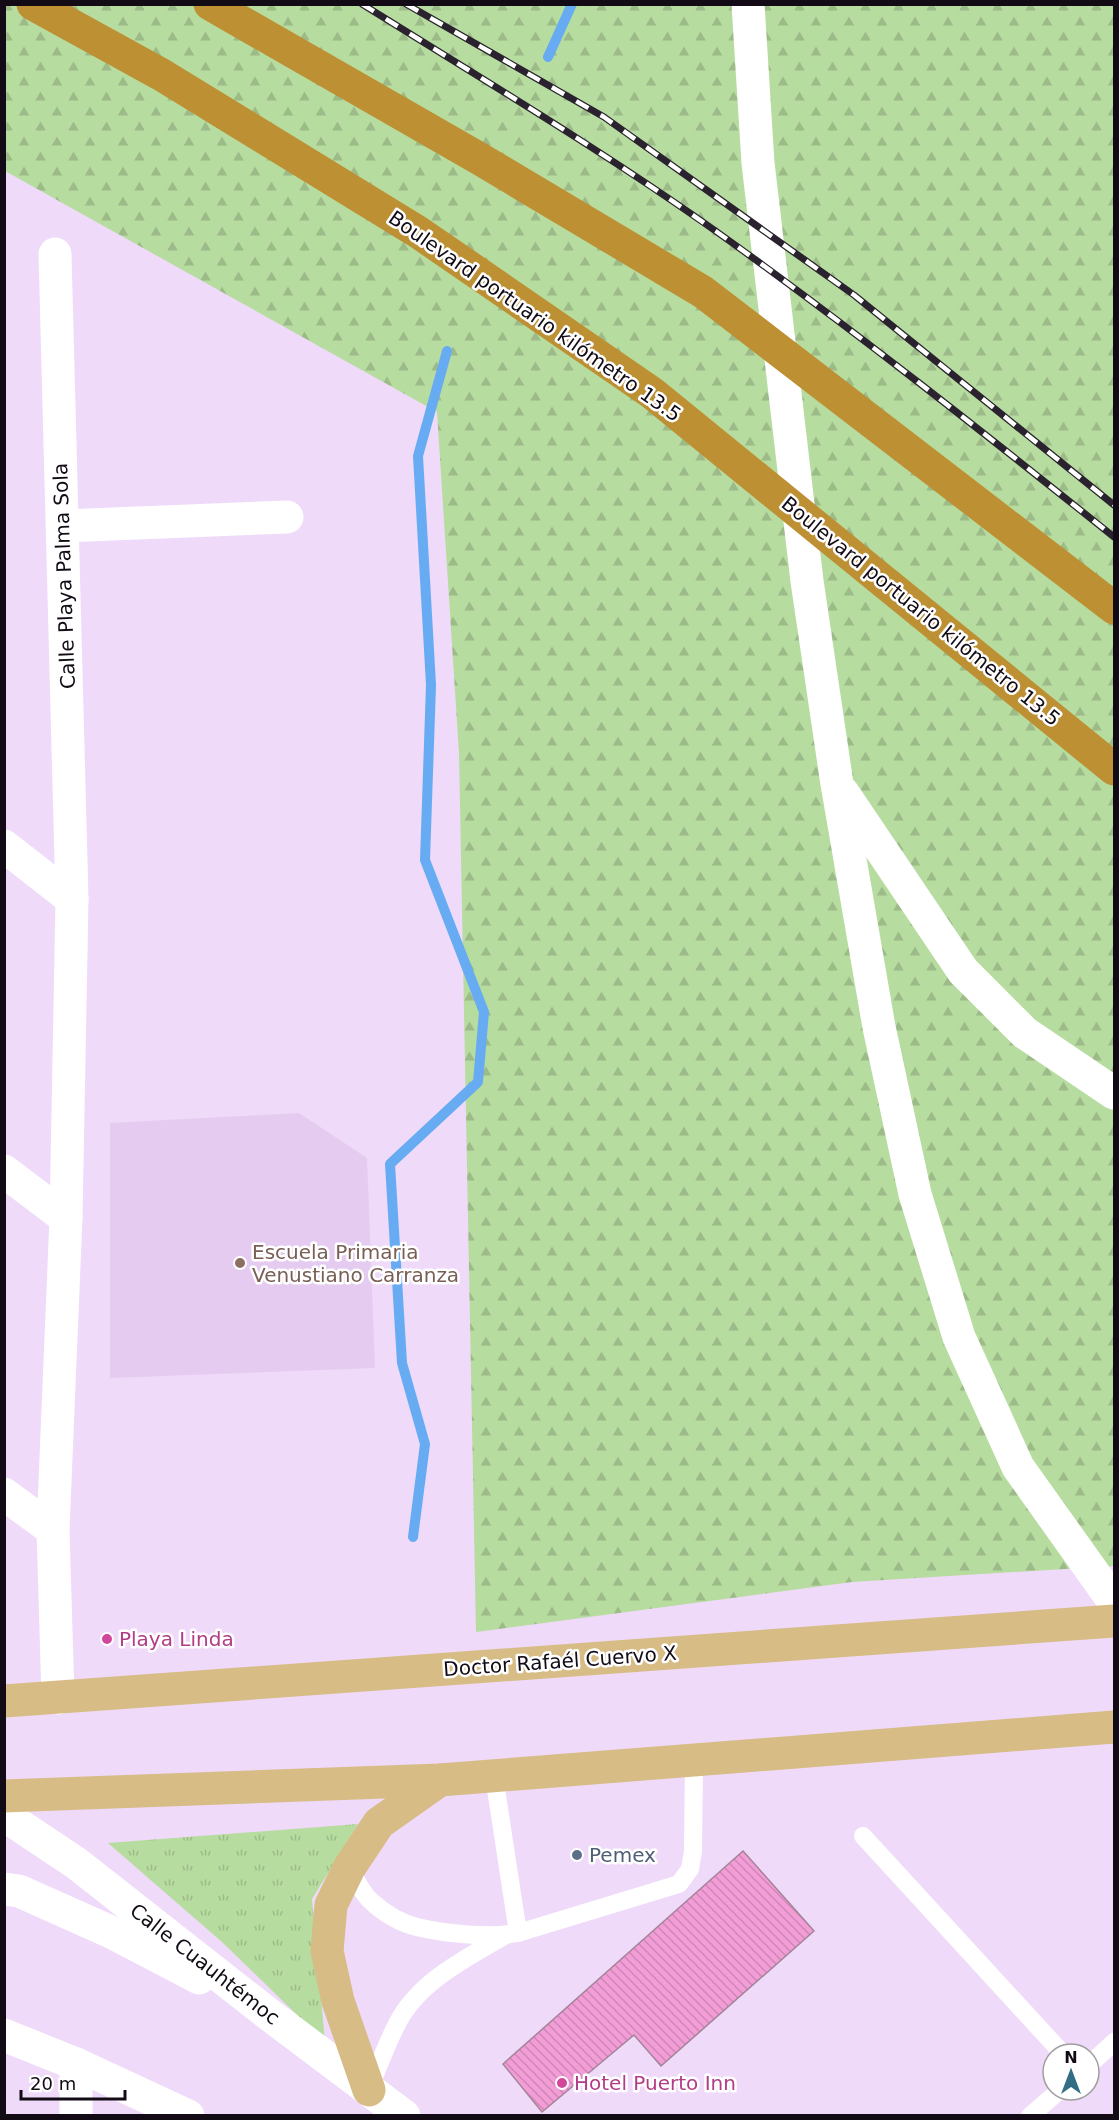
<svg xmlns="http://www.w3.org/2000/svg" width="1119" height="2120" font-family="'DejaVu Sans',sans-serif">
<defs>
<pattern id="grass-tufts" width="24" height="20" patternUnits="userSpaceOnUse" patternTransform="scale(1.5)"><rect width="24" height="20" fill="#b7dc9f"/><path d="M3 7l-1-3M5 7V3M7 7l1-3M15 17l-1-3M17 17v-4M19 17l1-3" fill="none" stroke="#9cbb88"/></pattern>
<pattern id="forest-firs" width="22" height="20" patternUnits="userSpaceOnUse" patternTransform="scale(1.5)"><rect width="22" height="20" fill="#b7dc9f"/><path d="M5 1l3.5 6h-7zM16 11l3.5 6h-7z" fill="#9cbb88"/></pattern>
<pattern id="building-back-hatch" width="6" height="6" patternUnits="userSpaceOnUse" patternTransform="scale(1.5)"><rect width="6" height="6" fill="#f39dd7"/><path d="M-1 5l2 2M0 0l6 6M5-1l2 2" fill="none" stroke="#cf86b8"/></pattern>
</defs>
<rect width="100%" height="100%" fill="#efdaf9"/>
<polygon fill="#e5cbf0" points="299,1113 367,1158 375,1368 110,1378 110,1123"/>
<polygon fill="url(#grass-tufts)" points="358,1824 312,1899 325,2042 222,1942 108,1843"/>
<polygon fill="url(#forest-firs)" points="5,5 1114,5 1114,1566 852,1582 476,1632 459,753 437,412 5,171"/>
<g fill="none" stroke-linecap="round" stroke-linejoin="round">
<g stroke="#67acf2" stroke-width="10">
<polyline points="548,57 572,4"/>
<polyline points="413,1537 425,1444 402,1363 390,1164 478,1082 484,1012 425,860 431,685 418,456 447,351"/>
</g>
</g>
<polygon fill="url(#building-back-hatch)" stroke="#a38498" stroke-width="1.5" points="743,1851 814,1931 661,2066 634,2035 542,2112 503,2064"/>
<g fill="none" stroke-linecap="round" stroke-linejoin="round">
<g stroke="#fff" stroke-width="18">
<polyline points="494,1776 518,1933"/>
<polyline points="863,1836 1063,2054"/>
<path d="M 349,1868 C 356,1879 362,1894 372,1902 C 384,1913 401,1923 417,1927 C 446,1934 489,1938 518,1933 L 679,1884 L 690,1869 L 693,1851 L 694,1760"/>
<polyline points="1089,2065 1114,2042"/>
<path d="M 369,2089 C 378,2068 386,2045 397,2024 C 418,1982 465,1959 504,1936"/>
<polyline points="1030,2116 1060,2090"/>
</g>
<g stroke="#fff" stroke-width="33">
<polyline points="748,4 758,163 807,581 837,784 879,1027 915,1194 959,1337 1018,1467 1114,1602"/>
<polyline points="63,526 287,517"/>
<polyline points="843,793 963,971 1025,1033 1114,1093"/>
<polyline points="4,846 72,899"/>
<polyline points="4,1171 66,1218"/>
<polyline points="53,1530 66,1218 72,899 55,254"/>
<polyline points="76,2064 76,2116"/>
</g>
<g stroke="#fff" stroke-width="33">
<polyline points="4,1494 53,1530 58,1698"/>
<polyline points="4,1815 76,1863 267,2013 404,2116"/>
<polyline points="4,1889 19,1891 111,1932 199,1978"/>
<polyline points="4,2035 76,2064 188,2116"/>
</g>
<g stroke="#d7bc85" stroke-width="33">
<polyline points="4,1701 1114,1621"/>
<polyline points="4,1796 440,1780 1114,1727"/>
<polyline points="369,2090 338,2001 327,1951 331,1905 349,1868 379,1823 440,1780"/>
</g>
<g stroke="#bd9034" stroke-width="33">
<polyline points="33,4 162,75 418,232 652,393 1114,769"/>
<polyline points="210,4 480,159 703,292 1114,608"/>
</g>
<defs>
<g id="rail">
<path d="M 362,4 C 482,79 603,151 717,232 C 853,329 984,433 1114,537"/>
<polyline points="406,4 604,117 854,295 1114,505"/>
</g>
</defs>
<use href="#rail" stroke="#2a222e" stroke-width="7"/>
<use href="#rail" stroke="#fff" stroke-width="4.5" stroke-dasharray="14" stroke-linecap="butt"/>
</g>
<circle fill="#8d6e63" stroke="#fff" stroke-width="2" cx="240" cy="1263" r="6"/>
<g fill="#d1479c" stroke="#fff" stroke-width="2">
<circle cx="107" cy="1639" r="6"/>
<circle cx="562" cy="2083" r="6"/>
</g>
<circle fill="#5c6f8a" stroke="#fff" stroke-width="2" cx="577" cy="1855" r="6"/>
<g text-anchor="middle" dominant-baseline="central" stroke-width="5" stroke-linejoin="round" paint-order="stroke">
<g font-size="20" fill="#120b15" stroke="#fff">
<text transform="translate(535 316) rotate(35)">Boulevard portuario kilómetro 13.5</text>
<text transform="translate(64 576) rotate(-92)">Calle Playa Palma Sola</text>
<text transform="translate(921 611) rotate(39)">Boulevard portuario kilómetro 13.5</text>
<text transform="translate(560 1661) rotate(-4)">Doctor Rafaél Cuervo X</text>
<text transform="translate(205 1964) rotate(38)">Calle Cuauhtémoc</text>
</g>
<g font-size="20" fill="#785e54" stroke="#fff" text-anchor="start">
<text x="252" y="1252">Escuela Primaria<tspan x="252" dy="23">Venustiano Carranza</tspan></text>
</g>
<g font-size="20" fill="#b23c85" stroke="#fff" text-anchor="start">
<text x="119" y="1639">Playa Linda</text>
<text x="574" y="2083">Hotel Puerto Inn</text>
</g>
<g font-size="20" fill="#4e5e75" stroke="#fff" text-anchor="start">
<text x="589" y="1855">Pemex</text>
</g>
</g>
<rect width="1119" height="2120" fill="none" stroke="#120b15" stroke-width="12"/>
<g transform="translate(1071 2072)"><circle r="28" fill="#ffffff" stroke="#a09da1" stroke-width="1.5"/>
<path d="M0-4.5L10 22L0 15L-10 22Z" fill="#326c85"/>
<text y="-9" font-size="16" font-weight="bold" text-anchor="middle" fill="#120b15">N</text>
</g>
<path d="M21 2090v9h104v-9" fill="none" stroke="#120b15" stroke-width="3"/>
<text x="30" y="2090" font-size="18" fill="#120b15" stroke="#ffffff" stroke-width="4.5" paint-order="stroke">20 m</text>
</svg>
